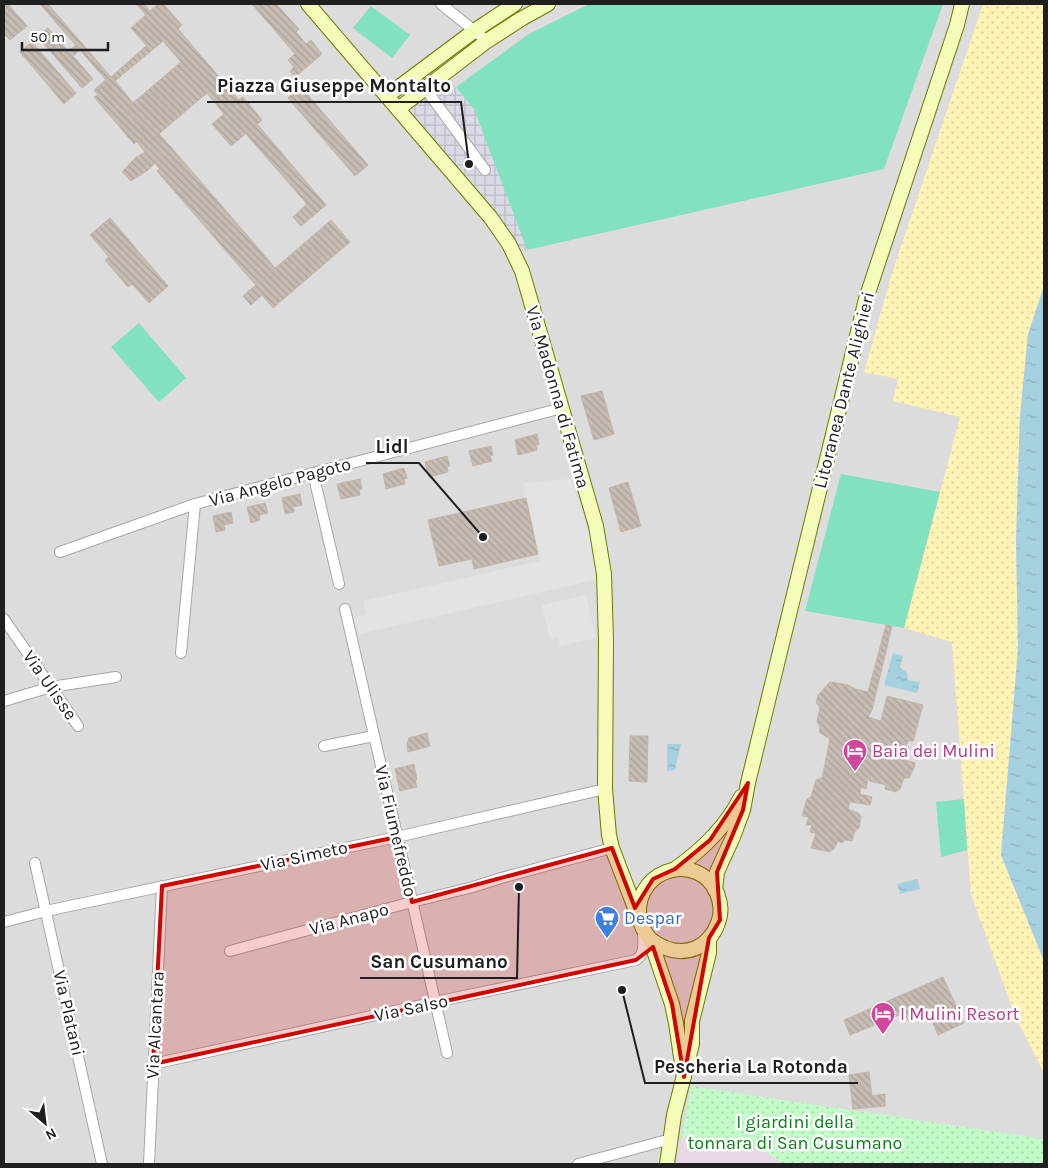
<svg xmlns="http://www.w3.org/2000/svg" width="1048" height="1168" font-family="Karla,sans-serif">
<defs>
<pattern id="sand-dots" width="8" height="8" patternUnits="userSpaceOnUse" patternTransform="scale(1.25)"><rect width="8" height="8" fill="#fff2b5"/><path d="M2 2h.1M6 6h.1" fill="none" stroke="#dacf9b" stroke-width="1.8" stroke-linecap="round"/></pattern>
<pattern id="park-dots" width="8" height="8" patternUnits="userSpaceOnUse" patternTransform="scale(1.25)"><rect width="8" height="8" fill="#c2fbc8"/><path d="M2 2h.1M6 6h.1" fill="none" stroke="#a6d7ab" stroke-width="1.8" stroke-linecap="round"/></pattern>
<pattern id="plaza-grid" width="8" height="8" patternUnits="userSpaceOnUse" patternTransform="scale(1.25)"><rect width="8" height="8" fill="#dadae6"/><path d="M0 4h8M4 0v8" fill="none" stroke="#bbbbc5"/></pattern>
<pattern id="water-ripples" width="26" height="14" patternUnits="userSpaceOnUse" patternTransform="scale(1.25)"><rect width="26" height="14" fill="#a5d0df"/><path d="M2 4q2-2 4 0t4 0M15 11q2-2 4 0t4 0" fill="none" stroke="#8eb2bf"/></pattern>
<pattern id="building-back-hatch" width="6" height="6" patternUnits="userSpaceOnUse" patternTransform="scale(1.25)"><rect width="6" height="6" fill="#c5bcb4"/><path d="M-1 5l2 2M0 0l6 6M5-1l2 2" fill="none" stroke="#a9a19a"/></pattern>
</defs>
<rect width="100%" height="100%" fill="#f0ede5"/>
<polygon fill="#dddcdc" points="4,4 1044,4 1044,286 1028,334 1020,415 1016,541 1018,648 1001,855 1044,961 1044,1164 4,1164"/>
<polygon fill="#e9d7e5" points="682,1137 759,1148 784,1164 678,1164"/>
<polygon fill="url(#sand-dots)" points="983,4 1044,4 1044,286 1028,334 1020,415 1016,541 1018,648 1001,855 1044,961 1044,1073 1015,1016 971,894 952,642 904,628 960,417 893,401 898,379 864,372 892,273"/>
<polygon fill="url(#park-dots)" points="691,1086 1044,1139 1044,1164 784,1164 759,1148 682,1137"/>
<g fill="#82e1bf">
<polygon points="589,4 943,4 884,169 527,250 474,110 456,87 529,34"/>
<polygon points="371,6 410,35 392,58 353,28"/>
<polygon points="139,323 186,378 159,402 111,347"/>
<polygon points="841,474 940,492 904,628 805,611"/>
<polygon points="964,799 967,850 941,857 936,802"/>
</g>
<g fill="#e3e3e3">
<polygon points="571,479 596,555 599,579 359,634 354,618 366,614 363,601 540,561 523,483"/>
<polygon points="586,595 596,638 560,646 558,637 550,639 542,605"/>
</g>
<polygon fill="url(#plaza-grid)" points="444,74 474,109 527,250 514,255 398,109"/>
<g fill="url(#water-ripples)">
<polygon points="1044,286 1044,961 1001,855 1018,648 1016,541 1020,415 1028,334"/>
<polygon points="893,653 903,656 900,667 907,673 908,680 920,682 917,693 884,685"/>
<polygon points="667,744 681,744 675,770 667,771"/>
<polygon points="917,879 920,889 900,894 897,884"/>
</g>
<g fill="url(#building-back-hatch)" stroke="#c2b4a7">
<polygon points="4,4 8,4 27,26 10,40 4,34"/>
<polygon points="40,4 48,4 111,77 146,46 151,51 115,81 133,103 128,107 154,138 159,134 177,154 160,169 155,163 163,155 155,146 145,152 137,142 146,134 102,83 106,80"/>
<polygon points="136,4 144,4 150,11 146,15"/>
<polygon points="158,4 163,4 182,25 178,29 239,100 243,97 262,120 231,146 212,124 224,114 207,93 154,138 128,107 181,62 163,41 151,51 131,28"/>
<polygon points="252,4 276,4 299,29 296,32 306,44 311,40 322,54 295,77 290,71 294,67 288,60 295,54"/>
<polygon points="48,28 68,51 76,45 80,50 73,56 93,79 82,88 38,37"/>
<polygon points="32,42 76,93 64,104 20,52"/>
<polygon points="102,83 146,134 134,144 94,97 98,95 94,90"/>
<polygon points="301,87 368,165 355,176 288,98"/>
<polygon points="257,124 326,205 301,226 293,217 307,204 246,134"/>
<polygon points="155,146 163,155 148,170 131,181 122,172 135,158"/>
<polygon points="177,154 265,256 245,273 157,171"/>
<polygon points="110,218 168,286 149,303 132,284 128,287 105,260 109,257 90,235"/>
<polygon points="331,220 350,242 273,308 262,295 251,305 243,296"/>
<polygon points="265,256 275,268 256,285 245,273"/>
<polygon points="602,391 614,434 594,440 581,396"/>
<polygon points="537,434 539,444 536,445 537,450 518,455 515,440"/>
<polygon points="491,446 493,455 490,456 492,461 473,466 469,451"/>
<polygon points="447,456 450,466 447,467 448,472 429,477 425,462"/>
<polygon points="404,468 407,478 404,479 405,484 386,489 383,474"/>
<polygon points="360,479 362,489 359,489 360,495 341,499 337,484"/>
<polygon points="628,482 641,526 621,532 609,488"/>
<polygon points="300,494 302,505 293,507 294,512 285,514 282,498"/>
<polygon points="526,498 538,554 474,569 472,559 439,566 428,520"/>
<polygon points="265,503 268,513 259,515 260,520 251,523 247,507"/>
<polygon points="231,512 233,523 224,525 225,530 216,532 213,516"/>
<polygon points="886,625 892,626 872,710 868,717 881,721 887,696 923,705 913,741 908,741 906,747 909,747 906,760 915,763 914,768 909,778 904,778 900,789 896,792 885,789 886,785 870,781 868,778 866,789 861,787 860,794 872,797 870,805 850,802 848,809 858,813 861,816 859,828 855,831 852,841 845,840 842,843 838,841 834,849 829,852 811,848 816,833 810,832 812,825 806,825 809,817 802,816 807,799 811,797 816,780 822,778 830,739 819,732 820,727 817,722 820,707 816,703 818,695 830,682 848,685 855,689 868,692"/>
<polygon points="427,733 430,746 408,752 407,744 409,738"/>
<polygon points="630,736 648,736 647,782 629,781"/>
<polygon points="414,764 417,780 415,780 417,787 400,791 395,769"/>
<polygon points="943,977 964,1023 938,1035 929,1014 909,1022 904,1013 850,1035 844,1020"/>
<polygon points="869,1072 872,1096 885,1094 885,1106 853,1109 849,1075"/>
</g>
<g fill="none" stroke-linecap="round" stroke-linejoin="round">
<defs>
<g id="street">
<polyline points="441,4 487,41"/>
<polyline points="425,88 485,170"/>
<polyline points="313,473 339,584"/>
<polyline points="60,552 195,504 562,408"/>
<polyline points="345,609 447,1053"/>
<polyline points="4,619 78,726"/>
<polyline points="181,653 195,504"/>
<polyline points="4,701 51,687 116,677"/>
<polyline points="324,746 374,736"/>
<polyline points="35,863 102,1164"/>
<polyline points="4,922 46,911 397,837 605,789"/>
<polyline points="230,951 412,902 473,887 501,878 612,848"/>
<path d="M 153,1064 L 435,1002 L 636,960 C 646,953 643,941 643,930"/>
<polyline points="149,1164 162,886"/>
<polyline points="578,1164 671,1139"/>
</g>
<g id="secondary">
<polyline points="308,4 491,218 509,244 522,271 596,526 604,574 606,641 605,789 609,835 612,848 643,929 650,939 672,1004 676,1023 684,1077"/>
<polyline points="387,96 474,31 515,4"/>
<polyline points="398,109 487,41 521,19 548,4"/>
<path d="M 675,869 C 702,850 726,827 741,797"/>
<polyline points="715,890 717,872 733,837 743,810 748,783 866,299 957,25 962,4"/>
<path d="M 639,914 C 637,867 699,852 717,893 C 721,903 722,913 718,923 C 714,934 707,943 696,948 C 679,955 663,949 650,939"/>
<polyline points="667,1164 674,1115 692,1044 692,1021 709,953 709,938"/>
</g>
</defs>
<use href="#street" stroke="#a6a6a6" stroke-width="12"/>
<use href="#secondary" stroke="#697a03" stroke-width="16"/>
<use href="#street" stroke="#fff" stroke-width="10"/>
<use href="#secondary" stroke="#f5fbb9" stroke-width="14"/>
</g>
<path fill="#cf0600" fill-opacity="0.2" stroke="#cf0600" stroke-width="4" stroke-linejoin="round" d="M 748,783 L 743,810 L 717,872 L 720,920 L 709,938 L 684,1077 L 672,1004 L 653,947 L 636,960 L 153,1064 L 162,886 L 397,837 L 412,902 L 612,848 L 635,908 L 653,879 L 675,869 L 710,840 Z"/>
<defs>
<symbol id="hotel-pin" viewBox="-11 -11 22 30"><path d="M0 17L-7.5 6A9.5 9.5 0 1 1 7.5 6Z" fill="#d1479c" stroke="#fff"/><path d="M-6-4.5h1.5V1H6V5H4.5V3h-9V5H-6ZM-4 0a1.8 1.8 0 1 1 3.6 0ZM.5 0V-2.5h3Q6-2.5 6 0Z" fill="#fff"/></symbol>
<symbol id="supermarket-pin" viewBox="-11 -11 22 30"><path d="M0 17L-7.5 6A9.5 9.5 0 1 1 7.5 6Z" fill="#3f7fe0" stroke="#fff"/><path d="M-6-5.5h2.5l.6 2H6L4.5 2H-2.5L-4.4-4H-6ZM-1.5 3.2a1.3 1.3 0 1 0 .1 0ZM3 3.2a1.3 1.3 0 1 0 .1 0Z" fill="#fff"/></symbol>
</defs>
<g fill-rule="evenodd">
<use href="#hotel-pin" x="841" y="737" width="28" height="38"/>
<use href="#supermarket-pin" x="593" y="904" width="28" height="38"/>
<use href="#hotel-pin" x="869" y="1000" width="28" height="38"/>
</g>
<g text-anchor="middle" dominant-baseline="central" stroke-width="5" stroke-linejoin="round" paint-order="stroke">
<g font-size="18" fill="#1f1f1f" stroke="#fff">
<text transform="translate(844 390) rotate(-76)">Litoranea Dante Alighieri</text>
<text transform="translate(558 397) rotate(74)">Via Madonna di Fatima</text>
<text transform="translate(280 482) rotate(-15)">Via Angelo Pagoto</text>
<text transform="translate(50 685) rotate(55)">Via Ulisse</text>
<text transform="translate(396 831) rotate(77)">Via Fiumefreddo</text>
<text transform="translate(304 856) rotate(-12)">Via Simeto</text>
<text transform="translate(349 919) rotate(-15)">Via Anapo</text>
<text transform="translate(411 1008) rotate(-12)">Via Salso</text>
<text transform="translate(69 1013) rotate(77)">Via Platani</text>
<text transform="translate(155 1025) rotate(-87)">Via Alcantara</text>
</g>
<g font-size="18" fill="#b23c85" stroke="#fff" text-anchor="start">
<text x="872" y="751">Baia dei Mulini</text>
<text x="900" y="1014">I Mulini Resort</text>
</g>
<g font-size="18" fill="#366cbe" stroke="#fff" text-anchor="start">
<text x="624" y="918">Despar</text>
</g>
<g font-size="18" fill="#098117" stroke="#fff">
<text x="795" y="1122">I giardini della<tspan x="795" dy="21">tonnara di San Cusumano</tspan></text>
</g>
</g>
<path fill="none" stroke="#1f1f1f" stroke-width="2" d="M469 164L461 102H207M483 537L419 463H366M519 887L517 978H360M622 990L645 1083H858"/>
<g fill="#1f1f1f" stroke="#fff" stroke-width="2">
<circle cx="469" cy="164" r="5"/>
<circle cx="483" cy="537" r="5"/>
<circle cx="519" cy="887" r="5"/>
<circle cx="622" cy="990" r="5"/>
</g>
<g font-size="19" text-anchor="middle" font-weight="bold" fill="#1f1f1f" stroke="#fff" stroke-width="5" stroke-linejoin="round" paint-order="stroke">
<text x="334" y="92">Piazza Giuseppe Montalto</text>
<text x="392" y="453">Lidl</text>
<text x="439" y="968">San Cusumano</text>
<text x="751" y="1073">Pescheria La Rotonda</text>
</g>
<rect width="1048" height="1168" fill="none" stroke="#1f1f1f" stroke-width="10"/>
<g transform="translate(45 1123) rotate(152)" stroke="#ffffff" stroke-width="4" paint-order="stroke">
<path d="M0-4L9 19L0 12L-9 19Z" fill="#1f1f1f"/>
<text y="-8" font-size="14" font-weight="bold" text-anchor="middle" fill="#1f1f1f">N</text>
</g>
<path d="M22 42v8h86v-8" fill="none" stroke="#1f1f1f" stroke-width="2.5"/>
<text x="30" y="42" font-size="15" fill="#1f1f1f" stroke="#ffffff" stroke-width="4" paint-order="stroke">50 m</text>
</svg>
